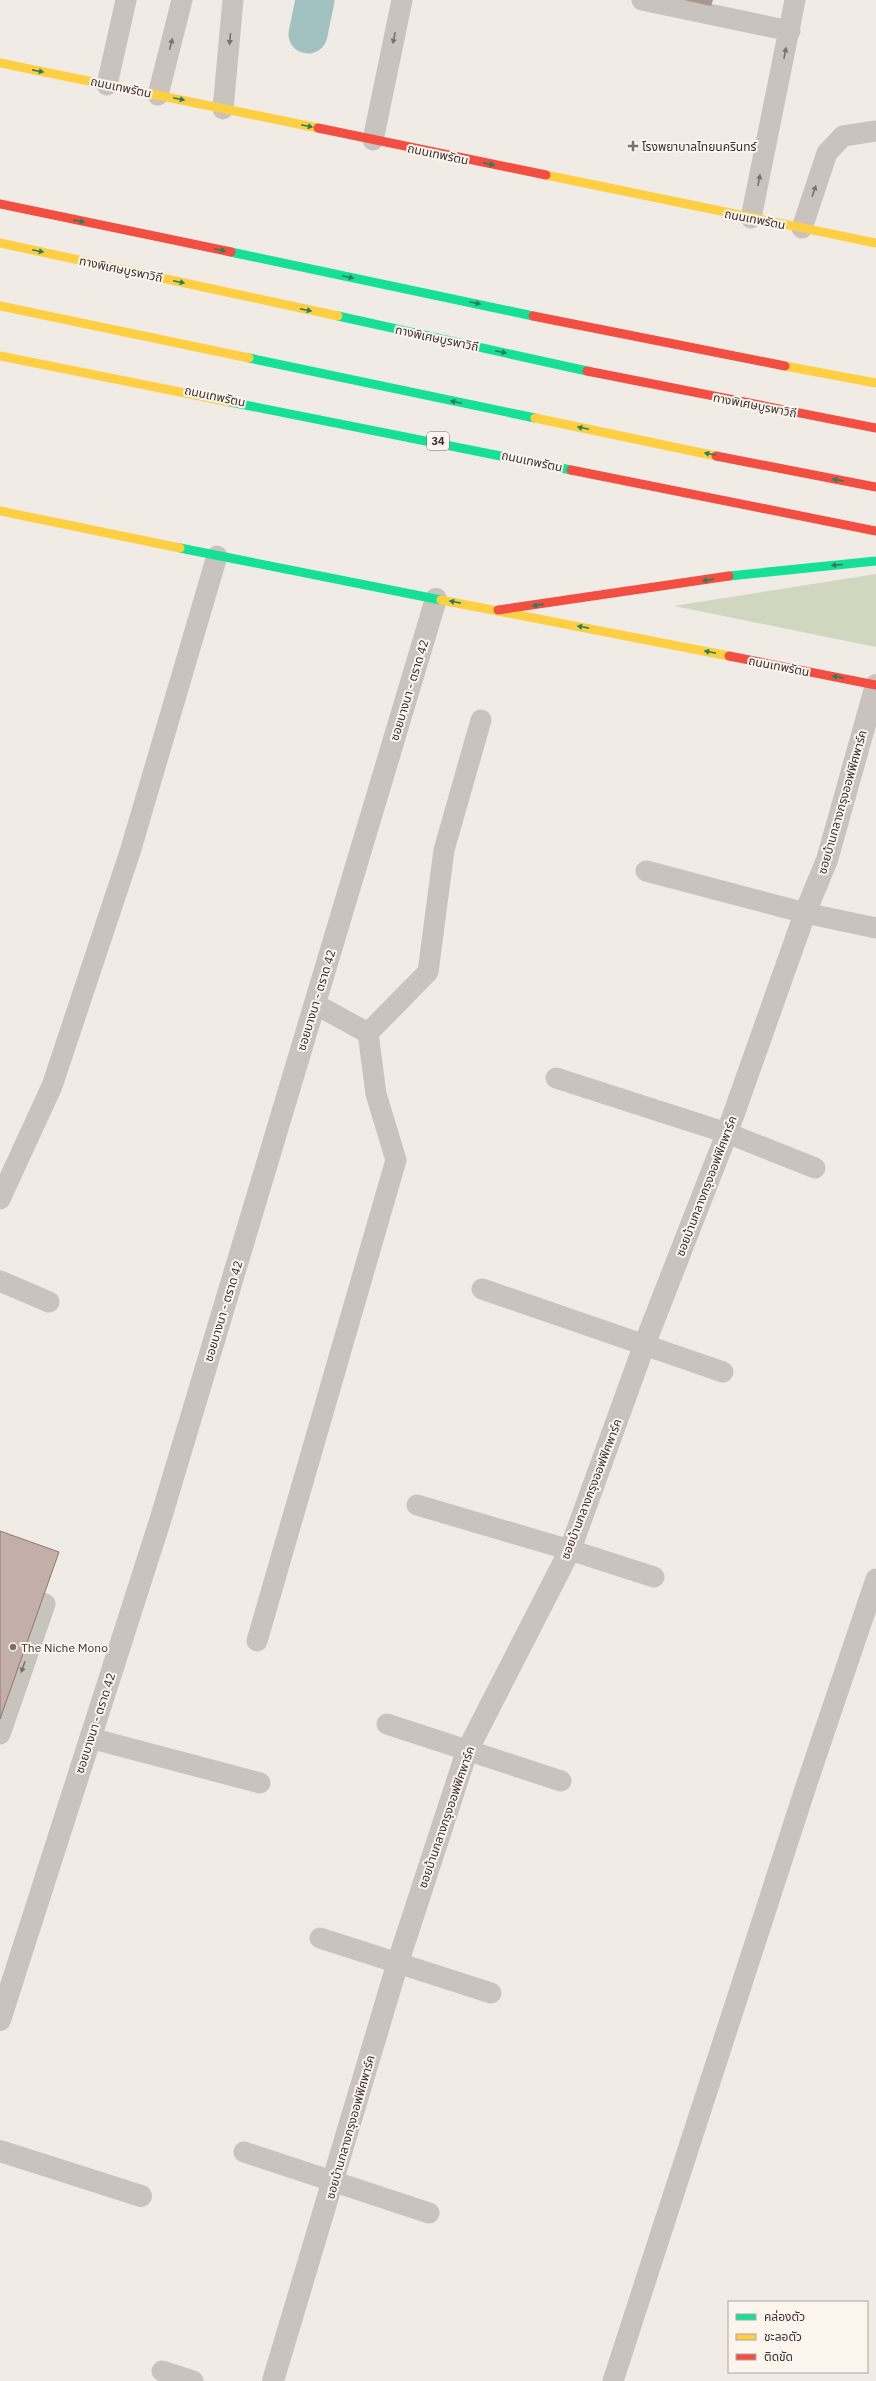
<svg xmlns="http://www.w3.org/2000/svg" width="876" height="2381" font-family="'IBM Plex Sans','Noto Sans Thai',sans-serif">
<rect width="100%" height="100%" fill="#f0ebe5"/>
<polygon fill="#d1d6bf" points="876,574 876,647 674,606"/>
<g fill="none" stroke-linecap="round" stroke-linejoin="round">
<polyline stroke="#a1c2c1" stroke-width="39" points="308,34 315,0"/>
<g stroke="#c9c3be" stroke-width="21">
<polyline points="642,0 790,31"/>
<polyline points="107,85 126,0"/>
<polyline points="158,95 182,0"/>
<polyline points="223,109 233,0"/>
<polyline points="373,140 402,0"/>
<polyline points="751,218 795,0"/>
<polyline points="802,228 827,153 843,136 876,131"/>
<polyline points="646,871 805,913 876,928"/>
<polyline points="368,1033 428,972 444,850 481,720"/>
<polyline points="556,1078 727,1133 815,1168"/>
<polyline points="0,1199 52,1086 130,852 217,556"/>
<polyline points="0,1281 49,1302"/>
<polyline points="482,1289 723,1372"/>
<polyline points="417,1505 570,1550 654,1577"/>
<polyline points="0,1588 45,1604 0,1734"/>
<polyline points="257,1641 396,1160 376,1094 368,1033 315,1004"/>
<polyline points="387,1724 561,1781"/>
<polyline points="90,1738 260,1783"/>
<polyline points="320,1938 491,1993"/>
<polyline points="244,2152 429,2213"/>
<polyline points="162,2371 193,2381"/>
<polyline points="613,2381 806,1786 876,1579"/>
</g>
<g stroke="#c9c3be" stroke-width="22">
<polyline points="0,2020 160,1521 436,599"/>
<polyline points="0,2151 141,2196"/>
<polyline points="273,2381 398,1962 467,1751 570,1550 645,1343 727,1133 805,913 827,860 876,685"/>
</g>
<g stroke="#16e098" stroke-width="9">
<polyline points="231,252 533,316"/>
<polyline points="338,316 587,371"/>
<polyline points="249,358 535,418"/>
<polyline points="180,548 441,600"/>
<polyline points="729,576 876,561"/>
</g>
<g stroke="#ffcf43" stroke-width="9">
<polyline points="0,63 318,128"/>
<polyline points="546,175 876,243"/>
<polyline points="0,243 338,316"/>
<polyline points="0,306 249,358"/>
<polyline points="785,366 876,383"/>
<polyline points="535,418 716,456"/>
<polyline points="0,511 180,548"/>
<polyline points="441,600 729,656"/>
</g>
<g stroke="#f24e42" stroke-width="9">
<polyline points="318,128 546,175"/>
<polyline points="0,204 231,252"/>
<polyline points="533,316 785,366"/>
<polyline points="587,371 876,428"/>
<polyline points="716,456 876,487"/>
<polyline points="498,610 729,576"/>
<polyline points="729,656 876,685"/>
</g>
<polyline stroke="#16e098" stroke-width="9" points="230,402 571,470"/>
<polyline stroke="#ffcf43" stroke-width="9" points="0,356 230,402"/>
<polyline stroke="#f24e42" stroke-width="9" points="571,470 876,531"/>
</g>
<polygon fill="#a89690" points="684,0 713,0 711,6"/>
<polygon fill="#c3afa7" stroke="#887a75" points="0,1531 59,1552 0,1719"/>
<defs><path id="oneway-solid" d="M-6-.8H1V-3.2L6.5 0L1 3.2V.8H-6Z"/></defs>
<g fill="#7b726d">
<use href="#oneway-solid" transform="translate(394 38) rotate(102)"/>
<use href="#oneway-solid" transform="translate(230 39) rotate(95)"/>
<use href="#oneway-solid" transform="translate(171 44) rotate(-76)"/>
<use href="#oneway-solid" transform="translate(785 53) rotate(-79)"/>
<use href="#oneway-solid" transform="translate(759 180) rotate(-79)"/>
<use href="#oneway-solid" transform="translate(814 191) rotate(-71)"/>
<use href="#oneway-solid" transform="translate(23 1667) rotate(109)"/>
</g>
<g fill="#2a7f5c">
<use href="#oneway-solid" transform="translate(38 71) rotate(11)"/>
<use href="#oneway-solid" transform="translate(179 99) rotate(12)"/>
<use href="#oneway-solid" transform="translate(307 126) rotate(12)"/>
<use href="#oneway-solid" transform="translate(489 164) rotate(12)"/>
<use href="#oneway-solid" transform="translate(79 221) rotate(12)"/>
<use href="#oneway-solid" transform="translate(220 250) rotate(12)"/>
<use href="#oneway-solid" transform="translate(38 251) rotate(12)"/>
<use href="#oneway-solid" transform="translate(348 277) rotate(12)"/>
<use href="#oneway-solid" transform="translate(179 282) rotate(12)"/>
<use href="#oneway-solid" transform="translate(475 303) rotate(12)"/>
<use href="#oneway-solid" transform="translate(306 310) rotate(12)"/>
<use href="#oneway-solid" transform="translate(501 352) rotate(12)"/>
<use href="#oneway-solid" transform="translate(456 402) rotate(-168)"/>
<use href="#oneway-solid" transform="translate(583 428) rotate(-168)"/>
<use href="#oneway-solid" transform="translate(710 454) rotate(-169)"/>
<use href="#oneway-solid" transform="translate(838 480) rotate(-169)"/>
<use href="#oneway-solid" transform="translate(837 565) rotate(175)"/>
<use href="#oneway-solid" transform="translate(708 580) rotate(172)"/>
<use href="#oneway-solid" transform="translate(455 602) rotate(-169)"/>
<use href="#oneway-solid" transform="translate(538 605) rotate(172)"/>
<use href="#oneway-solid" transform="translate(583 627) rotate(-169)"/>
<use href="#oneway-solid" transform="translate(710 652) rotate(-169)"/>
<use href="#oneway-solid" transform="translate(838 677) rotate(-169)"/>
</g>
<g fill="#7a716c" stroke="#fbf5ee" stroke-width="1.5">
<path d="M631 140h4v4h4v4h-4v4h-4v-4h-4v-4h4z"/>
<circle cx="13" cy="1647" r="4"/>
</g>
<g text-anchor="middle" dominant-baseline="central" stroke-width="4" stroke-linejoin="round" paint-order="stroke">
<rect fill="#fbf5ee" stroke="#756b66" stroke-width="1" x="427" y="432" width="22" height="18" rx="3"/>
<g font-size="11" font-weight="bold" fill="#3b302b">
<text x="438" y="441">34</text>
</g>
<g font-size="12" fill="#3b302b" stroke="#fbf5ee">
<text transform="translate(121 87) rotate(12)">ถนนเทพรัตน</text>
<text transform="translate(438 154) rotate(12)">ถนนเทพรัตน</text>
<text transform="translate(755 219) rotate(11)">ถนนเทพรัตน</text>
<text transform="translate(121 269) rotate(12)">ทางพิเศษบูรพาวิถี</text>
<text transform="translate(437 338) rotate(12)">ทางพิเศษบูรพาวิถี</text>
<text transform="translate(215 396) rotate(12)">ถนนเทพรัตน</text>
<text transform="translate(755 405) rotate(11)">ทางพิเศษบูรพาวิถี</text>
<text transform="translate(532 461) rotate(12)">ถนนเทพรัตน</text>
<text transform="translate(779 666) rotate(11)">ถนนเทพรัตน</text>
<text transform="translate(409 690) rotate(-73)">ซอยบางนา - ตราด 42</text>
<text transform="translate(842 802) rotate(-74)">ซอยบ้านกลางกรุงออฟฟิศพาร์ค</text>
<text transform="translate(316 1000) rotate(-73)">ซอยบางนา - ตราด 42</text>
<text transform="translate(706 1186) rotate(-69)">ซอยบ้านกลางกรุงออฟฟิศพาร์ค</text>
<text transform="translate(223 1311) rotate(-73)">ซอยบางนา - ตราด 42</text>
<text transform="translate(591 1489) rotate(-69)">ซอยบ้านกลางกรุงออฟฟิศพาร์ค</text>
<text transform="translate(95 1723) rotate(-72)">ซอยบางนา - ตราด 42</text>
<text transform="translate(446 1817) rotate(-71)">ซอยบ้านกลางกรุงออฟฟิศพาร์ค</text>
<text transform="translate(350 2127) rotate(-74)">ซอยบ้านกลางกรุงออฟฟิศพาร์ค</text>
</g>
<g font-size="12" fill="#3b302b" stroke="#fbf5ee" text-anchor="start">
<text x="642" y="146">โรงพยาบาลไทยนครินทร์</text>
<text x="21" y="1647">The Niche Mono</text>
</g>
</g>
<rect x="728" y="2301" width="140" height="72" fill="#fbf5ee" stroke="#aea6a0"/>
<rect x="736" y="2314" width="20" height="6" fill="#16e098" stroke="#aea6a0"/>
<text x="764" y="2321" font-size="12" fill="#3b302b">คล่องตัว</text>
<rect x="736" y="2334" width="20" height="6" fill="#ffcf43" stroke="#aea6a0"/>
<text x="764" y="2341" font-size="12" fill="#3b302b">ชะลอตัว</text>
<rect x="736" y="2354" width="20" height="6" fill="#f24e42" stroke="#aea6a0"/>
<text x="764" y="2361" font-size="12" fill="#3b302b">ติดขัด</text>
</svg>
